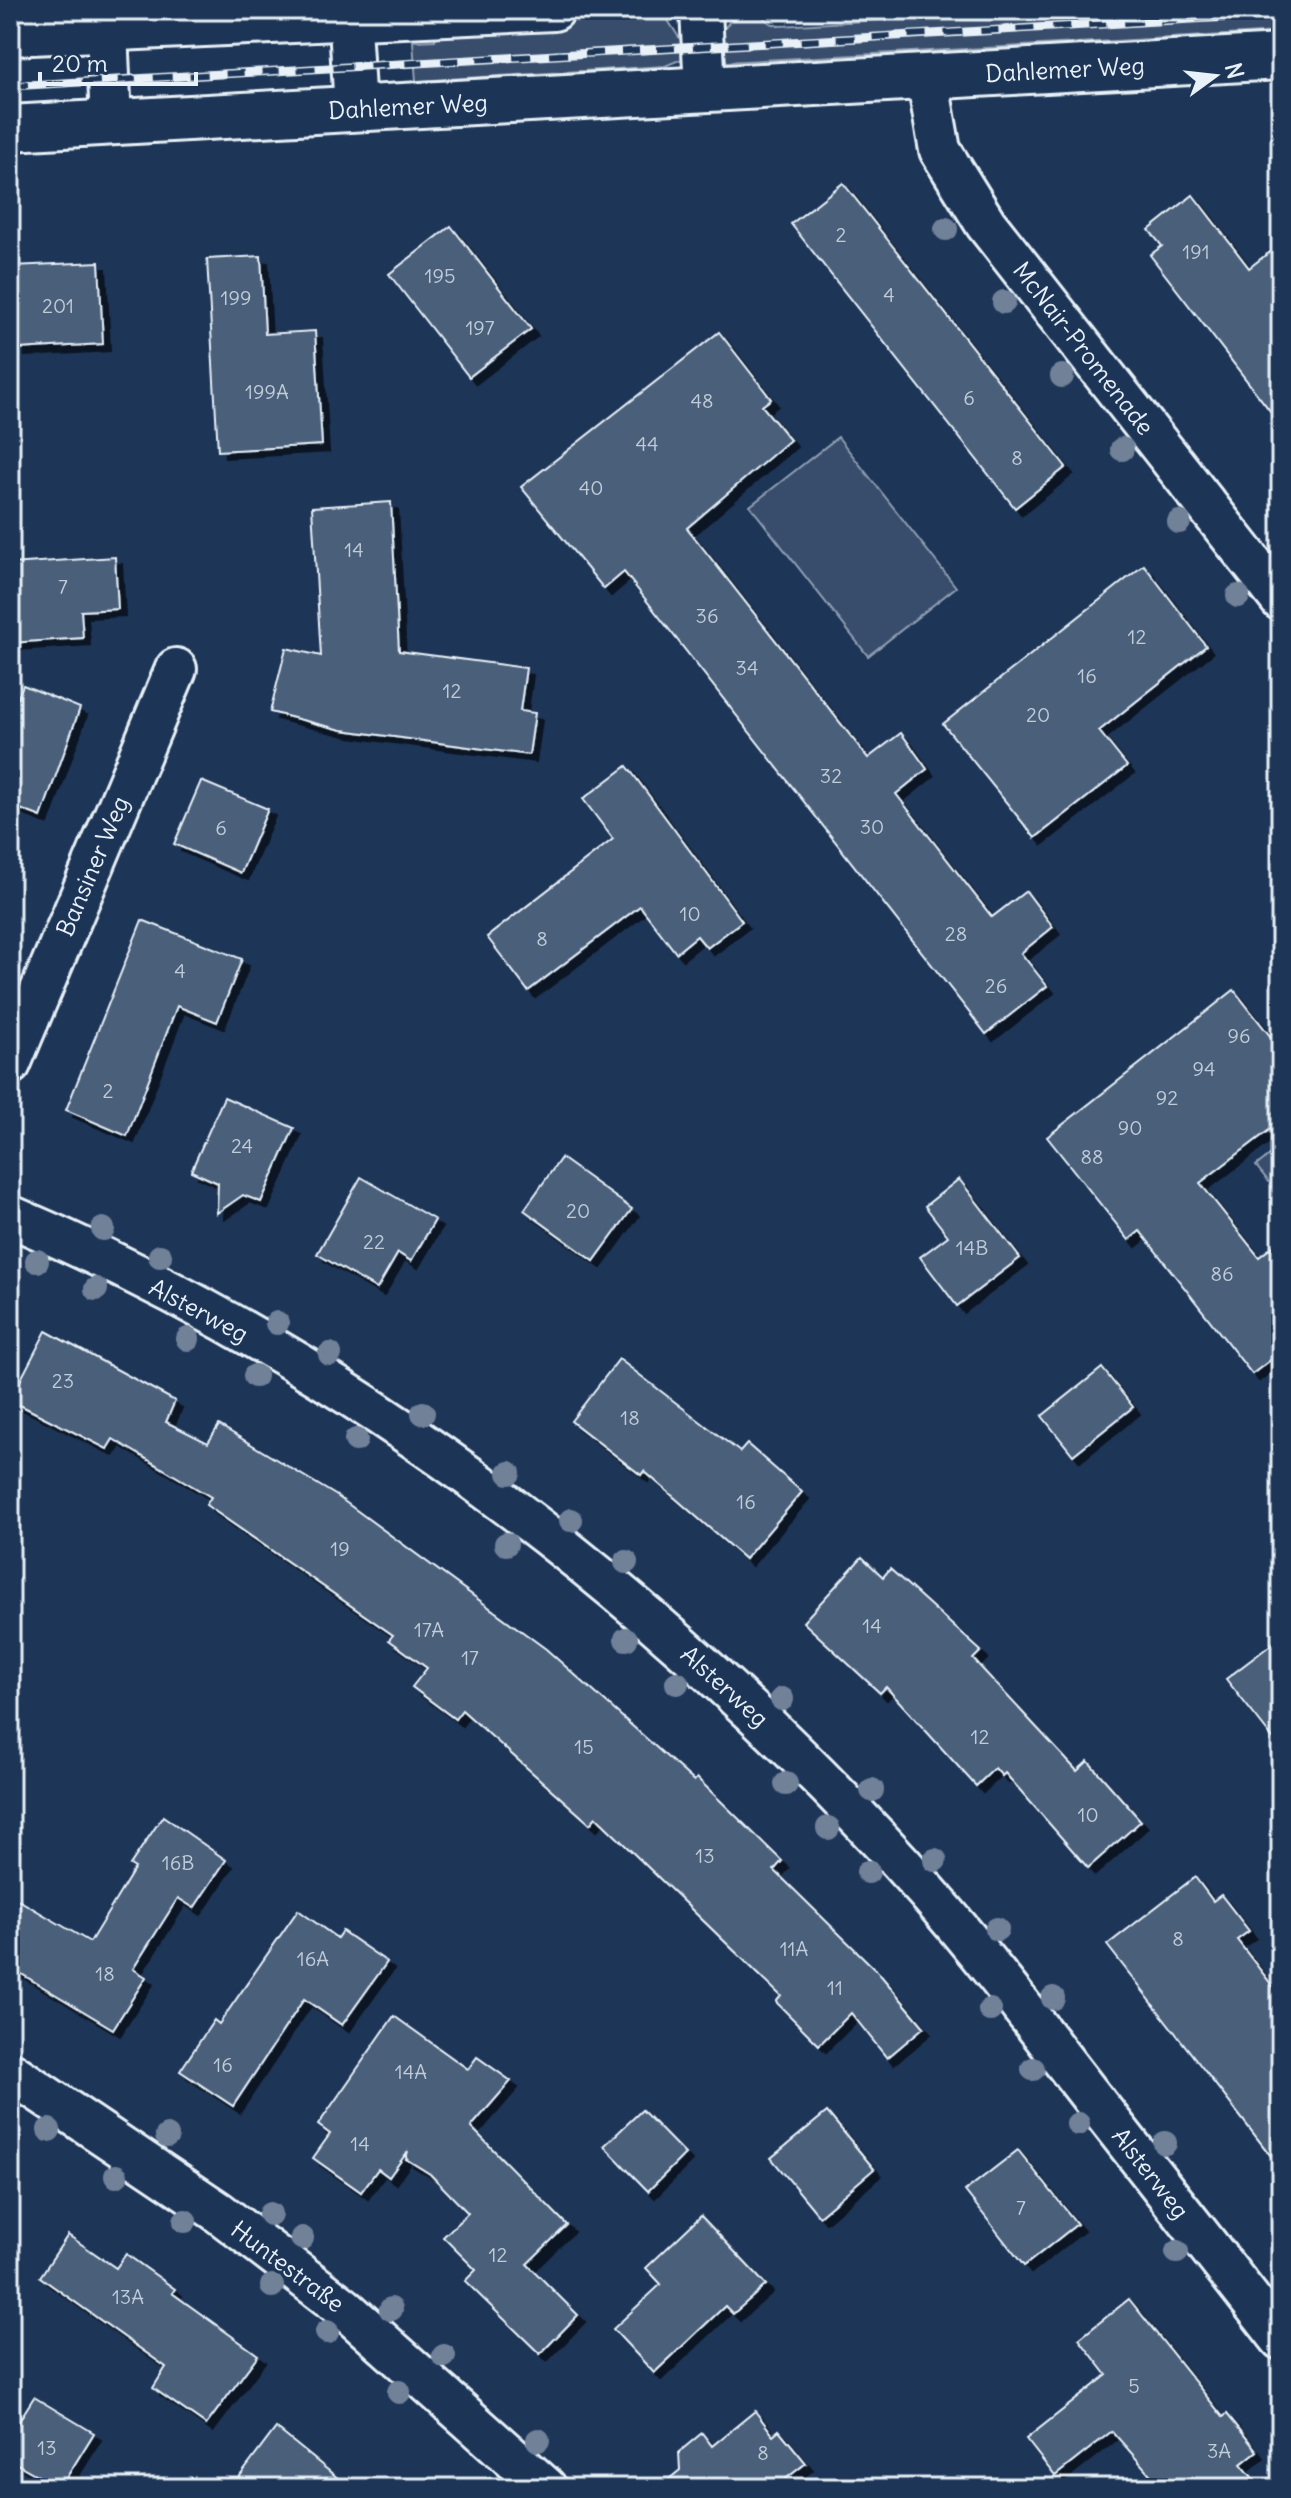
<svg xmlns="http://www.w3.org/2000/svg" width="1291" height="2498" font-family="Delius,sans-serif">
<defs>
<filter id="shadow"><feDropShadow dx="7" dy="7" stdDeviation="0" flood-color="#0009"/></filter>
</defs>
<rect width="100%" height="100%" fill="#1d3557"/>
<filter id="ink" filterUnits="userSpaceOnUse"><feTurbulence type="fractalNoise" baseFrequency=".0125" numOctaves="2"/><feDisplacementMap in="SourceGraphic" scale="16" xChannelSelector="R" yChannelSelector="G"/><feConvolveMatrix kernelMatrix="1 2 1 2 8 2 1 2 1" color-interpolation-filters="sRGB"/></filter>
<g filter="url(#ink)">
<g fill="#374d6c" stroke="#909fb2" stroke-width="2">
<path d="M 755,10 L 770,23 L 780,26 L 1046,10 L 1281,10 L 1281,32 L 726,62 L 721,34 C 730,19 736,12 755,10 Z"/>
<polygon points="657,17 667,19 682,42 682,59 665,66 416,81 413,41 435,40 435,27"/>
<polygon points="838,437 956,587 868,656 750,506"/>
<polygon points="1281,1146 1281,1197 1256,1166"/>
</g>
<g fill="#495e7a" stroke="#e8f1f8" stroke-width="2" filter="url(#shadow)">
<polygon points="843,183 1066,467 1015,508 791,224"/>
<polygon points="1193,195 1249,268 1281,243 1281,425 1150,255 1162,246 1149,230"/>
<polygon points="451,226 531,329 469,377 389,274"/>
<polygon points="261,256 265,334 315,331 322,445 218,451 207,259"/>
<polygon points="99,262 103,344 18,349 13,266"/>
<polygon points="719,332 771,399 762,406 790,440 687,528 868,758 901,733 927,769 896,794 992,917 1026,891 1053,927 1021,953 1047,986 986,1034 624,572 604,589 521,487"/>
<polygon points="391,502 399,651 526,668 520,711 535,713 529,755 342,730 270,712 286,648 321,656 312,507"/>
<polygon points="115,557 118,609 81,611 83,638 10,643 10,564"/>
<polygon points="1144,565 1206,646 1099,731 1127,766 1035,838 943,724"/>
<polygon points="23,685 80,708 41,817 10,805 10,718"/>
<polygon points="627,766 742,921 707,948 697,936 676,953 640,906 528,991 487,937 613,839 583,799"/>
<polygon points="201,781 268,809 241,873 174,844"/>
<polygon points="142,920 242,959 217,1022 177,1006 127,1136 66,1110"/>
<polygon points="1234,990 1281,1050 1281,1121 1200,1183 1259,1257 1281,1240 1281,1352 1252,1374 1140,1231 1129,1240 1047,1137"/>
<polygon points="224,1097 294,1128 261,1202 243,1195 217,1213 218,1183 191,1171"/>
<polygon points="561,1158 632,1209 594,1261 524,1210"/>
<polygon points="361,1177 435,1220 411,1261 398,1253 377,1289 317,1254"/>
<polygon points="959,1179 1020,1258 957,1306 920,1257 948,1236 925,1206"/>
<polygon points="46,1331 175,1401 166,1422 208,1443 219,1425 337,1496 546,1649 694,1781 697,1778 782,1861 774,1870 877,1971 924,2027 887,2058 851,2013 819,2045 776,2002 781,1996 596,1817 590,1824 462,1710 455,1719 412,1687 427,1668 389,1640 393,1635 206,1505 211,1497 113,1439 107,1449 10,1400"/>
<polygon points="619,1359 740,1452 747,1444 802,1492 745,1559 644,1471 641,1475 571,1421"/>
<polygon points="1102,1368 1133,1407 1073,1455 1042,1416"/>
<polygon points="862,1557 883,1577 890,1569 981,1651 973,1659 1077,1771 1088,1761 1141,1821 1088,1868 1005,1773 1002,1776 995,1768 976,1786 886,1687 880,1693 803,1622"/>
<polygon points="1281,1637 1281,1749 1226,1679"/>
<polygon points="163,1816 226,1860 194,1908 178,1898 133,1969 146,1977 113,2029 10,1967 10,1895 90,1942 135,1868 130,1865"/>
<polygon points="1195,1877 1213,1901 1221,1895 1249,1931 1237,1940 1281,1997 1281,2169 1107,1945"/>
<polygon points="298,1910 337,1938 342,1931 387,1962 342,2025 304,1999 233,2106 180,2071 214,2020 219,2024"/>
<polygon points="394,2016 468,2069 477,2057 511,2081 471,2127 567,2225 527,2264 578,2315 540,2354 465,2281 476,2270 443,2237 468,2213 430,2174 406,2159 408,2151 389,2177 378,2169 361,2192 313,2158 330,2134 318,2125"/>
<polygon points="642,2110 685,2154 648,2191 604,2146"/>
<polygon points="827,2112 874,2169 819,2216 771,2158"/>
<polygon points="1018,2150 1077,2224 1024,2266 965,2191"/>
<polygon points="701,2216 766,2285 733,2314 725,2306 654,2373 613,2329 661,2284 646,2268"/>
<polygon points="68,2235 116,2268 126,2254 175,2289 172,2293 258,2355 206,2425 153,2388 166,2367 40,2277"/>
<polygon points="1129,2299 1223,2417 1227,2414 1257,2451 1241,2464 1261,2488 1162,2488 1112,2431 1055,2476 1026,2439 1107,2375 1079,2339"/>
<polygon points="34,2397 94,2433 60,2488 10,2460 10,2435"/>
<polygon points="755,2411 773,2435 779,2430 806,2463 774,2488 658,2488 680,2470 679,2452 702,2433 712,2446"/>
<polygon points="276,2428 350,2488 231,2488"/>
</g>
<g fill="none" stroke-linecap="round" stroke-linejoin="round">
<defs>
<g id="street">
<polyline points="349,10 355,109"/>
<polyline points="701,10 705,89"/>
<polyline points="107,30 111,122"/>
<polyline points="10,35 554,10"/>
<polyline points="927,77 940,150 986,224 1281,600"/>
<polyline points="10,1064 176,669"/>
<path d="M 10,1216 C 362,1365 674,1608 927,1892 C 988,1961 1043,2035 1100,2108 C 1160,2185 1221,2262 1281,2339"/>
<polyline points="10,2072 217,2211 344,2308 546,2488"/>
</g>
<polyline id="secondary" points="10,128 1281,57"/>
</defs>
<use href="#street" stroke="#e8f1f8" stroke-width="46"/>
<use href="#secondary" stroke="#e8f1f8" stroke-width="50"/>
<use href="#street" stroke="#1d3557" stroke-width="40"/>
<use href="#secondary" stroke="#1d3557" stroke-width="44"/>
<defs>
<polyline id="rail" points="10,86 1281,14"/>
</defs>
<use href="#rail" stroke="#e8f1f8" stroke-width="9"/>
<use href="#rail" stroke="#1d3557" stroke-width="6" stroke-dasharray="18" stroke-linecap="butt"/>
</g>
<g fill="#708198">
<circle cx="946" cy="229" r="12"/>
<circle cx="1004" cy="302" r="12"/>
<circle cx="1062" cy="376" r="12"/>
<circle cx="1122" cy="449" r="12"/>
<circle cx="1179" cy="522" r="12"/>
<circle cx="1238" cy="596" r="12"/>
<circle cx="103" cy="1229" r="12"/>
<circle cx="160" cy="1256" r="12"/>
<circle cx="37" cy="1261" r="12"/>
<circle cx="96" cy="1289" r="12"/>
<circle cx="277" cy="1323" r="12"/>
<circle cx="188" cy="1339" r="12"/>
<circle cx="330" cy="1354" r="12"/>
<circle cx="255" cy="1376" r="12"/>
<circle cx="423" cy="1413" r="12"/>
<circle cx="356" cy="1440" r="12"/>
<circle cx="509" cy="1473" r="12"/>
<circle cx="571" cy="1520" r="12"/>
<circle cx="506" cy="1544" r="12"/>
<circle cx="626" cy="1562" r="12"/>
<circle cx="626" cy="1639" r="12"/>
<circle cx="677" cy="1683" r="12"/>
<circle cx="782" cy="1699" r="12"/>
<circle cx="786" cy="1784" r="12"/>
<circle cx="872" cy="1790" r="12"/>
<circle cx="828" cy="1828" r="12"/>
<circle cx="935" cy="1860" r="12"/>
<circle cx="868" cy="1872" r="12"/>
<circle cx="997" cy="1929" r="12"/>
<circle cx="1053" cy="1998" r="12"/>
<circle cx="990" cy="2010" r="12"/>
<circle cx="1033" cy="2069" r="12"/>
<circle cx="1078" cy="2124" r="12"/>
<circle cx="49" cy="2130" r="12"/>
<circle cx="167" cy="2136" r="12"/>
<circle cx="1165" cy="2143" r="12"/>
<circle cx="116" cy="2176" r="12"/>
<circle cx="270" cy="2214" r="12"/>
<circle cx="185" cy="2221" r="12"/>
<circle cx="302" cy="2238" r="12"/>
<circle cx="1177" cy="2252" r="12"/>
<circle cx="272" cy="2286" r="12"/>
<circle cx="391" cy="2309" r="12"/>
<circle cx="327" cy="2332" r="12"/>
<circle cx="444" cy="2356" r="12"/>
<circle cx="399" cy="2392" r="12"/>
<circle cx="538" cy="2440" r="12"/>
</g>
</g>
<g text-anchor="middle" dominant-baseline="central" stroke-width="6" stroke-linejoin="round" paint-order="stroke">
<g font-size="20" fill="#c0ccd8">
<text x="841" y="234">2</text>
<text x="1196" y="251">191</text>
<text x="440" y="275">195</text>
<text x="889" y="294">4</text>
<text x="236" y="297">199</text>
<text x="58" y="305">201</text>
<text x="480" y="327">197</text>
<text x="267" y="391">199A</text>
<text x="969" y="397">6</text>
<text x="702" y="400">48</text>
<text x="647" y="443">44</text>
<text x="1017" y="457">8</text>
<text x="591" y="487">40</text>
<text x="354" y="549">14</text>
<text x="63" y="586">7</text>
<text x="707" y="615">36</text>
<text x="1137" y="636">12</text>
<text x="747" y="667">34</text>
<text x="1087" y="675">16</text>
<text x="452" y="690">12</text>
<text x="1038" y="714">20</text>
<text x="831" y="775">32</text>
<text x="872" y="826">30</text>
<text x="221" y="827">6</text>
<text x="690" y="913">10</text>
<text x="956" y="933">28</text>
<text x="542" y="938">8</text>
<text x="180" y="970">4</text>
<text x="996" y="985">26</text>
<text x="1239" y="1035">96</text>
<text x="1204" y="1068">94</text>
<text x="108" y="1090">2</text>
<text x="1167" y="1097">92</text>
<text x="1130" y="1127">90</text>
<text x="242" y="1145">24</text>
<text x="1092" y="1156">88</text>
<text x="578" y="1210">20</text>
<text x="374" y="1241">22</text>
<text x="972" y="1247">14B</text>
<text x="1222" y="1273">86</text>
<text x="63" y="1380">23</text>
<text x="630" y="1417">18</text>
<text x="746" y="1501">16</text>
<text x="340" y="1548">19</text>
<text x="872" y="1625">14</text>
<text x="429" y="1629">17A</text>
<text x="470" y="1657">17</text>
<text x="980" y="1736">12</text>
<text x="584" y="1746">15</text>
<text x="1088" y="1814">10</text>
<text x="705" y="1855">13</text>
<text x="178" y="1862">16B</text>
<text x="1178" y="1938">8</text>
<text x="794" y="1948">11A</text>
<text x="313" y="1958">16A</text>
<text x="105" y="1973">18</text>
<text x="835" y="1987">11</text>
<text x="223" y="2064">16</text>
<text x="411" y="2071">14A</text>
<text x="360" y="2143">14</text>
<text x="1021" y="2207">7</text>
<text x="498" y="2254">12</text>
<text x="128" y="2296">13A</text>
<text x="1134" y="2385">5</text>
<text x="47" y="2447">13</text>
<text x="1219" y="2450">3A</text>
<text x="763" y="2452">8</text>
</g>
<g font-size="24" fill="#e8f1f8" stroke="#1d3557">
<text transform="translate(1065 69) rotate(-3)">Dahlemer Weg</text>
<text transform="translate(408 106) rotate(-3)">Dahlemer Weg</text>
<text transform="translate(1084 348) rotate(52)">McNair-Promenade</text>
<text transform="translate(92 866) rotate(-67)">Bansiner Weg</text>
<text transform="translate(199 1310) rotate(28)">Alsterweg</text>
<text transform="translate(725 1686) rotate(42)">Alsterweg</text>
<text transform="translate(1151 2173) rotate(52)">Alsterweg</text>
<text transform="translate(288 2266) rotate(37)">Huntestraße</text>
</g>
</g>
<rect width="1291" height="2498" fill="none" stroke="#1d3557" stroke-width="40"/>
<rect x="20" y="20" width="1251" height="2458" fill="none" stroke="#e8f1f8" stroke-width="3" filter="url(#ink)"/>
<g transform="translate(1215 76) rotate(75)" stroke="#1d3557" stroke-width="6" paint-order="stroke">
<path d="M0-6L14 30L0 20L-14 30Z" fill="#e8f1f8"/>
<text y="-12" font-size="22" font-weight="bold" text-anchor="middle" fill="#e8f1f8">N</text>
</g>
<path d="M40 72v12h156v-12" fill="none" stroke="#e8f1f8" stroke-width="4"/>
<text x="52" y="72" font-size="24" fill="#e8f1f8" stroke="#1d3557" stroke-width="6" paint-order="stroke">20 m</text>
</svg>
